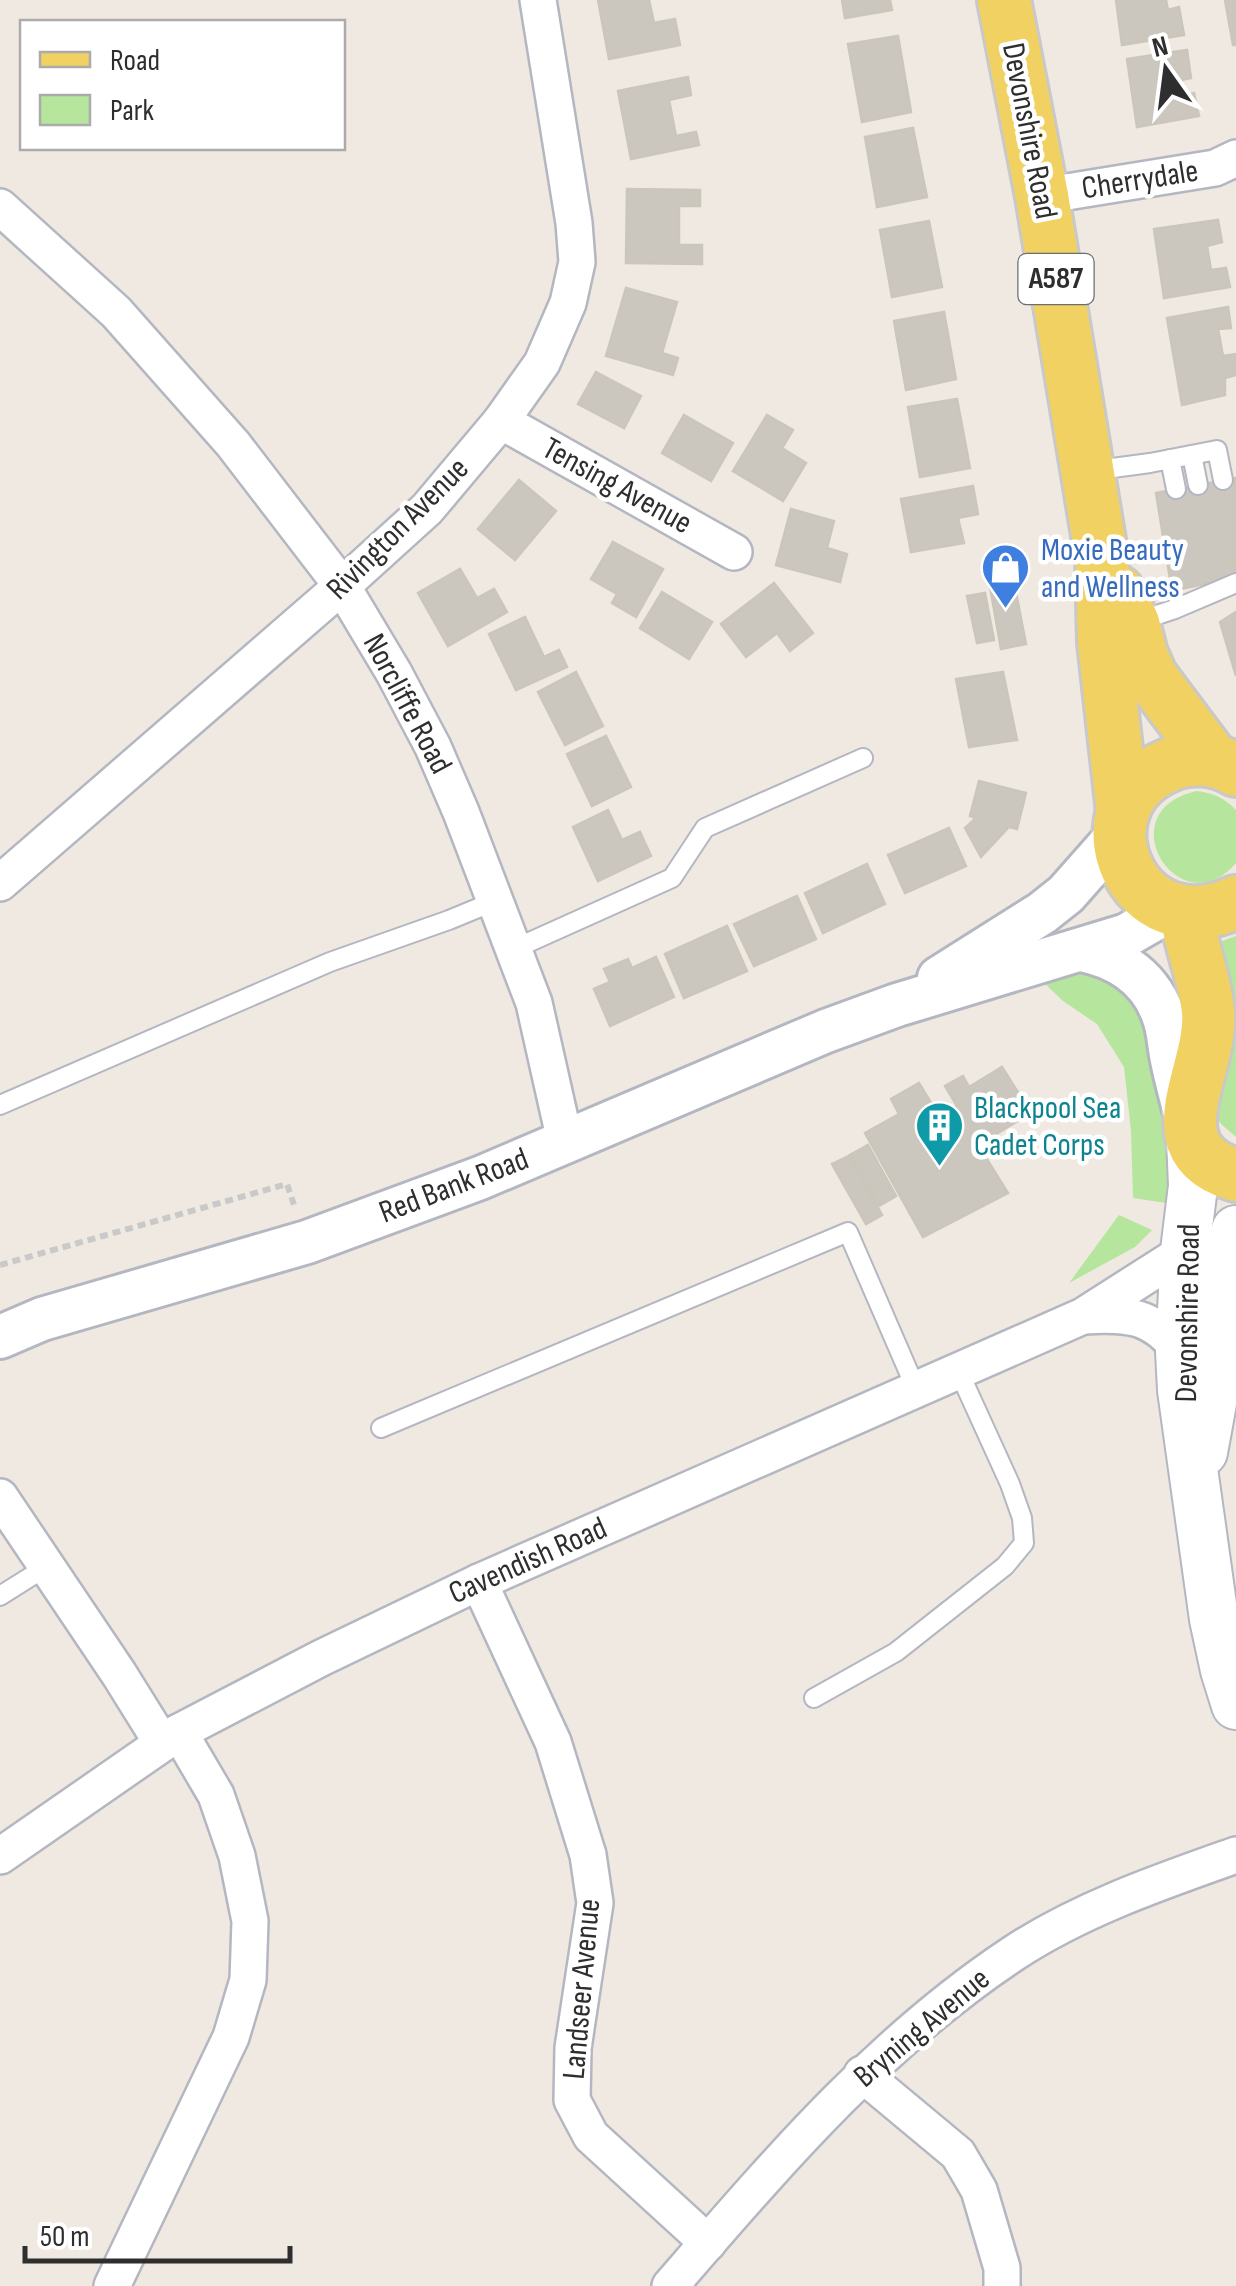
<svg xmlns="http://www.w3.org/2000/svg" width="1236" height="2286" font-family="'Sofia Sans Condensed',sans-serif">
<rect width="100%" height="100%" fill="#efe9e1"/>
<g fill="#b6e59e">
<path d="M 1197,791 C 1214,793 1224,798 1236,810 L 1236,863 C 1180,929 1105,811 1197,791 Z"/>
<polygon points="1236,936 1236,1137 1221,1124 1216,1117 1217,943"/>
<polygon points="1069,970 1088,974 1110,983 1129,997 1150,1017 1165,1110 1173,1204 1133,1198 1131,1131 1124,1067 1097,1024 1063,1001 1037,976"/>
<polygon points="1119,1215 1152,1230 1135,1247 1069,1283"/>
</g>
<g fill="#cbc7bf" stroke="#cbc5ba" stroke-width="2.5">
<polygon points="598,0 649,0 654,23 675,19 680,45 609,59"/>
<polygon points="842,0 890,0 892,10 845,18"/>
<polygon points="1116,0 1166,0 1168,10 1179,7 1184,35 1122,45"/>
<polygon points="1225,0 1236,0 1236,45 1233,45"/>
<polygon points="898,36 911,112 862,122 848,44"/>
<polygon points="1187,50 1191,78 1181,80 1184,96 1194,93 1199,116 1137,127 1127,59"/>
<polygon points="688,77 691,95 669,100 676,136 696,132 699,145 631,159 618,91"/>
<polygon points="913,128 927,197 877,207 865,137"/>
<polygon points="627,189 700,190 700,206 679,206 679,245 702,245 702,264 626,263"/>
<polygon points="1218,220 1222,242 1207,246 1211,270 1226,268 1230,287 1164,298 1154,229"/>
<polygon points="929,221 942,287 892,297 880,230"/>
<polygon points="626,288 677,302 662,353 678,358 673,375 606,356"/>
<polygon points="1228,307 1231,328 1218,329 1223,356 1236,354 1236,375 1225,378 1225,395 1182,405 1167,318"/>
<polygon points="944,312 956,379 906,390 894,321"/>
<polygon points="596,372 641,396 624,428 578,404"/>
<polygon points="957,399 970,468 920,477 908,407"/>
<polygon points="684,415 733,443 711,481 662,453"/>
<polygon points="767,415 793,430 782,448 806,463 783,501 733,471"/>
<polygon points="1236,478 1236,577 1172,591 1156,493"/>
<polygon points="519,480 556,511 515,560 478,529"/>
<polygon points="973,486 978,514 958,518 964,543 911,552 901,499"/>
<polygon points="791,509 834,521 827,548 847,554 840,582 776,565"/>
<polygon points="613,542 663,569 636,617 612,603 617,594 591,579"/>
<polygon points="460,569 477,598 494,589 507,612 448,646 418,593"/>
<polygon points="1013,577 1026,644 1001,649 989,581"/>
<polygon points="774,583 813,633 790,651 777,633 746,657 721,624"/>
<polygon points="662,592 712,622 689,659 640,628"/>
<polygon points="985,593 994,640 977,643 967,596"/>
<polygon points="1236,612 1236,676 1220,622"/>
<polygon points="525,617 544,657 559,650 567,667 516,690 489,634"/>
<polygon points="576,672 603,726 565,745 538,692"/>
<polygon points="1003,672 1017,740 969,747 956,679"/>
<polygon points="606,736 631,787 592,806 567,754"/>
<polygon points="979,781 1026,793 1017,829 1009,827 981,857 965,828 976,818 970,816"/>
<polygon points="608,810 622,840 640,832 651,856 598,881 573,827"/>
<polygon points="949,828 966,866 905,893 888,855"/>
<polygon points="867,864 885,904 823,933 805,893"/>
<polygon points="797,896 816,939 754,966 734,924"/>
<polygon points="727,926 747,971 684,998 665,954"/>
<polygon points="656,957 674,997 610,1026 594,989 610,982 604,969 628,959 632,968"/>
<polygon points="1002,1067 1031,1113 978,1145 1008,1193 923,1237 865,1133 899,1114 891,1099 919,1083 939,1116 957,1106 945,1086 963,1076 969,1087"/>
<polygon points="868,1145 896,1196 879,1206 850,1155"/>
<polygon points="849,1156 882,1215 866,1224 832,1164"/>
</g>
<g fill="none" stroke-linecap="round" stroke-linejoin="round">
<defs>
<g id="service">
<polyline points="1192,455 1198,485"/>
<polyline points="1170,459 1176,489"/>
<polyline points="1090,471 1150,463 1217,450 1223,480"/>
<polyline points="1139,621 1175,609 1236,583"/>
<polyline points="514,949 672,878 705,828 863,758"/>
<polyline points="0,1105 330,962 449,920 495,901"/>
<polyline points="381,1428 848,1232 916,1389"/>
<polyline points="0,1596 46,1567"/>
<polyline points="814,1698 896,1652 1005,1566 1024,1543 1022,1518 1010,1484 959,1372"/>
</g>
<g id="minor">
<polyline points="1042,196 1215,168 1236,158"/>
<polyline points="0,207 116,312 233,444 342,586 394,673 433,747 461,812 534,1003 565,1141"/>
<polyline points="501,421 734,552"/>
<polyline points="0,883 342,586 427,509 501,421 542,363 568,303 577,262 574,223 538,0"/>
<path d="M 1084,1316 C 1127,1313 1153,1315 1180,1351"/>
<polyline points="0,1497 119,1674 162,1743"/>
<polyline points="479,1582 553,1742 588,1855 595,1903 573,2048 572,2100 591,2136 708,2243"/>
<polyline points="0,1856 179,1732 321,1658 479,1582 1083,1316 1185,1251"/>
<polyline points="862,2074 958,2154 979,2190 1002,2268 1002,2286"/>
<polyline points="112,2286 231,2037 248,1980 250,1921 237,1856 216,1795 179,1732"/>
<path d="M 670,2286 C 776,2164 878,2043 1014,1953 C 1081,1909 1160,1882 1236,1855"/>
</g>
<g id="tertiary">
<path d="M 1081,950 C 1122,958 1153,980 1165,1021 C 1169,1034 1169,1047 1172,1060 C 1176,1080 1182,1101 1187,1121"/>
<polyline points="939,978 1042,913 1066,894 1119,834"/>
<polyline points="0,1337 42,1319 307,1242 480,1178 826,1031 897,1005 1127,935 1172,909"/>
</g>
<g id="secondary">
<polyline points="1191,1137 1193,1186 1185,1251 1180,1351 1182,1390 1214,1619 1225,1670 1236,1705"/>
<polyline points="1203,1452 1214,1392 1221,1297 1236,1230"/>
</g>
<g id="primary">
<polyline points="1004,0 1042,196 1102,559 1104,642 1123,812"/>
<polyline points="1118,592 1133,623 1141,654 1151,677 1214,761"/>
<path d="M 1236,770 C 1217,758 1190,756 1169,765 C 1071,805 1132,952 1236,902"/>
<path d="M 1186,913 C 1191,947 1205,978 1208,1012 C 1213,1071 1149,1149 1236,1175"/>
</g>
</defs>
<use href="#service" stroke="#b4b7c1" stroke-width="22"/>
<use href="#minor" stroke="#b4b7c1" stroke-width="40"/>
<use href="#tertiary" stroke="#b4b7c1" stroke-width="48"/>
<use href="#secondary" stroke="#b4b7c1" stroke-width="52"/>
<use href="#primary" stroke="#c9c9c9" stroke-width="58"/>
<polyline stroke="#c9c9c9" stroke-width="6" stroke-dasharray="8 5" stroke-linecap="butt" points="0,1265 287,1184 295,1208"/>
<use href="#service" stroke="#fff" stroke-width="18"/>
<use href="#minor" stroke="#fff" stroke-width="35"/>
<use href="#tertiary" stroke="#fff" stroke-width="42"/>
<use href="#secondary" stroke="#fff" stroke-width="48"/>
<use href="#primary" stroke="#f2d163" stroke-width="52"/>
</g>
<defs>
<symbol id="shop-pin" viewBox="-11 -11 22 30"><path d="M0 17L-7.5 6A9.5 9.5 0 1 1 7.5 6Z" fill="#3f7fe0" stroke="#fff"/><path d="M-5-2.5h2.3a2.7 3.5 0 0 1 5.4 0H5L5.5 6h-11ZM-1.5-2.5h3a1.5 2.3 0 0 0-3 0Z" fill="#fff"/></symbol>
<symbol id="building-pin" viewBox="-11 -11 22 30"><path d="M0 17L-7.5 6A9.5 9.5 0 1 1 7.5 6Z" fill="#0f9aa8" stroke="#fff"/><path d="M-4-6H4V6H1V3H-1V6H-4ZM-2.5-4.3h1.7v1.8h-1.7ZM.8-4.3h1.7v1.8H.8ZM-2.5-1h1.7V.8h-1.7ZM.8-1h1.7V.8H.8Z" fill="#fff"/></symbol>
</defs>
<g fill-rule="evenodd">
<use href="#shop-pin" x="978" y="540" width="55" height="75"/>
<use href="#building-pin" x="912" y="1098" width="55" height="75"/>
</g>
<g text-anchor="middle" dominant-baseline="central" stroke-width="9" stroke-linejoin="round" paint-order="stroke">
<rect fill="#fff" stroke="#6d6d6d" stroke-width="2.5" x="1018.5" y="254" width="75" height="50" rx="8"/>
<g font-size="30" font-weight="bold" fill="#2e2e2e">
<text x="1056" y="279">A587</text>
</g>
<g font-size="32" fill="#2e2e2e" stroke="#fff">
<text transform="translate(1029 131) rotate(79)">Devonshire Road</text>
<text transform="translate(1140 180) rotate(-9)">Cherrydale</text>
<text transform="translate(617 486) rotate(29)">Tensing Avenue</text>
<text transform="translate(398 529) rotate(-45)">Rivington Avenue</text>
<text transform="translate(407 704) rotate(62)">Norcliffe Road</text>
<text transform="translate(454 1186) rotate(-21)">Red Bank Road</text>
<text transform="translate(1188 1313) rotate(-89)">Devonshire Road</text>
<text transform="translate(528 1561) rotate(-24)">Cavendish Road</text>
<text transform="translate(582 1989) rotate(-85)">Landseer Avenue</text>
<text transform="translate(922 2028) rotate(-40)">Bryning Avenue</text>
</g>
<g font-size="32" fill="#366cbe" stroke="#fff" text-anchor="start">
<text x="1041" y="550">Moxie Beauty<tspan x="1041" dy="37">and Wellness</tspan></text>
</g>
<g font-size="32" fill="#0d838f" stroke="#fff" text-anchor="start">
<text x="974" y="1108">Blackpool Sea<tspan x="974" dy="37">Cadet Corps</tspan></text>
</g>
</g>
<rect x="20" y="20" width="325" height="130" fill="#ffffff" stroke="#ababab" stroke-width="2.5"/>
<rect x="40" y="52" width="50" height="15" fill="#f2d163" stroke="#ababab" stroke-width="2.5"/>
<text x="110" y="70" font-size="30" fill="#2e2e2e">Road</text>
<rect x="40" y="95" width="50" height="30" fill="#b6e59e" stroke="#ababab" stroke-width="2.5"/>
<text x="110" y="120" font-size="30" fill="#2e2e2e">Park</text>
<g transform="translate(1166 70) rotate(346)" stroke="#ffffff" stroke-width="8" paint-order="stroke">
<path d="M0-8L18 38L0 25L-18 38Z" fill="#2e2e2e"/>
<text y="-15" font-size="28" font-weight="bold" text-anchor="middle" fill="#2e2e2e">N</text>
</g>
<path d="M25 2246v15h265v-15" fill="none" stroke="#2e2e2e" stroke-width="5"/>
<text x="40" y="2246" font-size="30" fill="#2e2e2e" stroke="#ffffff" stroke-width="8" paint-order="stroke">50 m</text>
</svg>
